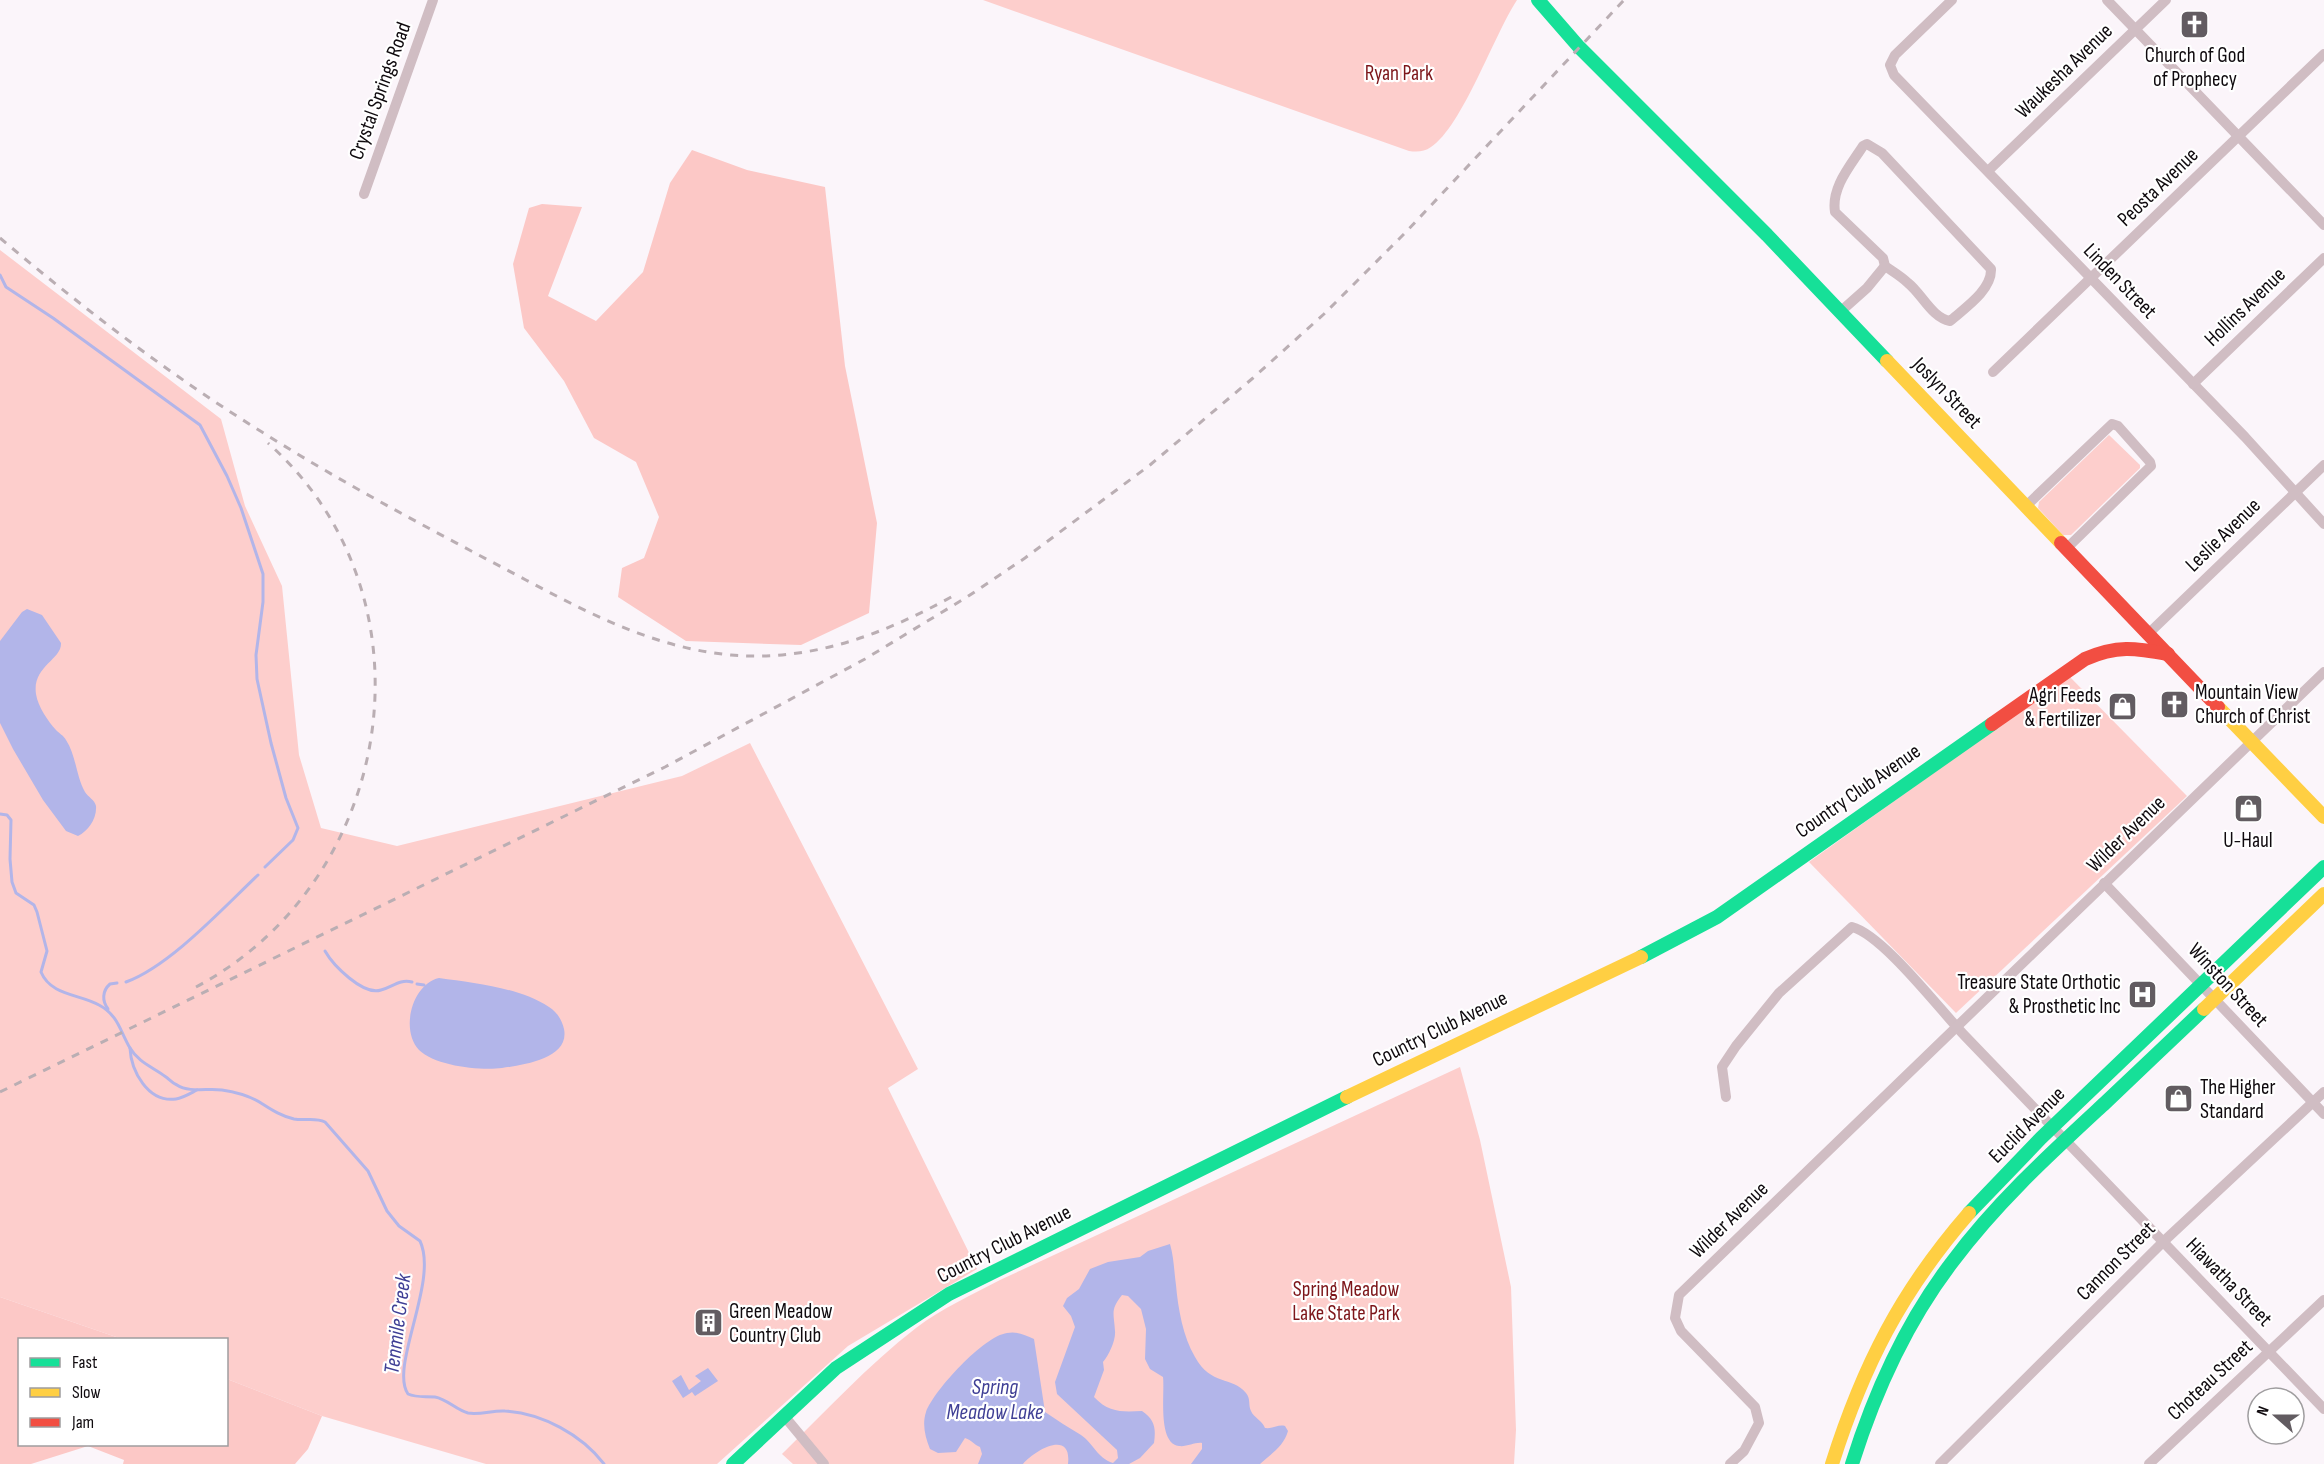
<svg xmlns="http://www.w3.org/2000/svg" width="2324" height="1464" font-family="'Sofia Sans Condensed',sans-serif">
<rect width="100%" height="100%" fill="#fbf5fa"/>
<g fill="#fdcecc">
<path d="M 983,0 L 1517,0 C 1494,35 1462,127 1431,147 C 1424,152 1417,152 1409,151 Z"/>
<polygon points="0,250 221,419 245,506 282,586 299,755 321,828 397,846 682,776 750,743 918,1069 888,1088 977,1269 848,1346 717,1464 486,1464 322,1416 227,1379 226,1340 122,1339 0,1297"/>
<polygon points="2109,435 2140,465 2140,468 2071,535 2063,535 2038,508 2039,502"/>
<polygon points="2069,676 2187,796 1956,1013 1809,862"/>
<path d="M 1460,1067 L 1480,1140 L 1511,1287 L 1516,1430 L 1514,1464 L 793,1464 L 782,1454 C 825,1412 868,1365 916,1328 C 942,1308 972,1295 1000,1280 Z"/>
</g>
<g fill="#fcc8c6">
<polygon points="692,150 747,170 825,187 845,366 877,523 869,613 801,645 686,641 618,597 622,568 644,558 659,517 636,462 594,438 564,381 524,328 513,264 529,208 542,204 582,207 548,296 596,321 643,272 670,183"/>
<polygon points="0,1297 122,1339 20,1340 20,1444 226,1444 227,1379 322,1416 308,1449 295,1464 123,1464 124,1460 88,1446 31,1464 0,1464"/>
</g>
<g fill="#b2b5e9">
<path d="M 27,609 L 42,615 L 61,643 C 62,660 32,666 36,694 C 38,707 48,721 56,730 C 59,733 64,736 66,740 C 76,755 76,776 85,792 C 88,797 95,800 96,806 C 97,819 88,831 78,836 L 66,831 L 43,800 L 13,749 L 0,723 L 0,641 L 22,612 Z"/>
<path d="M 439,978 C 474,983 518,987 549,1007 C 557,1012 562,1020 564,1029 C 570,1059 523,1065 502,1068 C 481,1071 435,1066 419,1050 C 400,1030 412,984 439,978 Z"/>
<path d="M 1170,1244 C 1174,1258 1174,1271 1176,1285 C 1178,1308 1183,1337 1195,1357 C 1211,1386 1232,1376 1246,1393 C 1251,1399 1248,1405 1251,1411 C 1254,1418 1262,1420 1265,1428 C 1273,1429 1278,1424 1285,1426 L 1288,1431 C 1284,1446 1271,1454 1260,1464 L 1191,1464 L 1202,1449 L 1202,1443 C 1195,1442 1187,1447 1179,1446 C 1157,1443 1165,1393 1163,1377 L 1150,1369 L 1145,1359 L 1146,1329 L 1141,1309 L 1128,1296 L 1122,1295 C 1110,1310 1114,1313 1115,1331 C 1116,1340 1109,1355 1103,1362 L 1104,1370 L 1094,1397 C 1109,1413 1123,1412 1142,1411 C 1155,1420 1156,1428 1154,1443 L 1140,1458 L 1129,1464 L 1068,1464 C 1072,1429 1035,1450 1023,1464 L 978,1464 L 982,1454 L 980,1447 C 974,1445 972,1440 965,1438 L 956,1452 L 938,1453 L 930,1449 C 925,1437 922,1424 926,1412 C 934,1390 984,1336 1007,1333 C 1017,1331 1025,1335 1034,1339 L 1045,1412 C 1057,1420 1069,1428 1081,1435 C 1094,1444 1097,1458 1113,1463 L 1118,1458 L 1117,1450 L 1057,1394 L 1055,1382 L 1075,1327 L 1071,1316 L 1063,1306 L 1067,1298 L 1079,1289 L 1090,1269 L 1108,1262 L 1140,1257 L 1148,1251 Z"/>
<polygon points="708,1368 718,1381 695,1396 692,1392 683,1398 672,1381 681,1375 689,1390 701,1381 695,1376"/>
</g>
<g fill="none" stroke-linecap="round" stroke-linejoin="round">
<g stroke="#b2b5e9" stroke-width="3">
<polyline points="0,275 6,287 53,318 200,425 227,476 241,508 263,574 263,602 256,655 257,679 271,743 286,798 298,828 293,840 265,867"/>
<path d="M 0,814 L 7,815 L 11,820 L 10,859 L 12,882 L 16,893 L 34,905 L 37,912 L 47,951 L 41,972 C 51,996 80,994 99,1005 C 118,1015 120,1031 130,1048 C 139,1063 153,1067 166,1077 C 169,1079 172,1083 177,1085 C 189,1093 208,1088 222,1090 C 235,1092 250,1096 261,1103 C 272,1110 281,1116 294,1119 C 305,1121 315,1117 325,1122 L 368,1171 L 387,1211 L 399,1226 L 420,1241 C 439,1281 389,1367 408,1394 C 417,1398 425,1396 435,1397 C 447,1399 456,1410 468,1413 C 481,1415 493,1410 505,1411 C 542,1413 582,1435 604,1464"/>
<path d="M 325,951 C 333,965 363,996 381,990 C 393,987 399,979 412,982"/>
<path d="M 126,982 C 170,966 223,908 258,875"/>
<polyline points="417,984 424,985"/>
<path d="M 108,1009 C 102,1001 102,991 110,984 L 117,983"/>
<path d="M 130,1048 C 131,1071 148,1103 176,1099 C 183,1098 191,1093 197,1090"/>
</g>
<g stroke="#d0bdc3" stroke-width="10">
<polyline points="1952,0 1895,55 1890,65 1894,75 2245,437 2324,524"/>
<polyline points="2107,0 2324,225"/>
<path d="M 1867,144 L 1882,153 L 1991,269 C 1992,290 1965,308 1950,321 C 1932,318 1922,294 1908,283 C 1901,276 1892,271 1885,266 L 1883,258 L 1835,212 C 1831,187 1851,165 1863,146 Z"/>
<polyline points="1988,171 2166,0"/>
<polyline points="364,194 433,0"/>
<polyline points="1840,312 1867,288 1885,266"/>
<polyline points="1993,372 2324,54"/>
<polyline points="2193,384 2324,258"/>
<polyline points="2026,506 2112,424 2118,426 2150,462 2151,466 2067,548"/>
<polyline points="2148,634 2324,465"/>
<polyline points="2104,883 2324,1114"/>
<path d="M 1726,1097 L 1722,1067 L 1736,1046 L 1779,993 L 1852,927 C 1883,935 1940,1010 1965,1036 C 2084,1161 2205,1284 2324,1409"/>
<polyline points="785,1417 824,1464"/>
<polyline points="1730,1464 1744,1451 1759,1423 1755,1407 1681,1331 1675,1318 1679,1295 2324,672"/>
<polyline points="1940,1464 2163,1242 2324,1092"/>
<polyline points="2149,1464 2324,1300"/>
</g>
<g stroke="#16e098" stroke-width="14">
<polyline points="1538,0 1579,47 1767,235 1887,361"/>
<polyline points="1641,957 1717,917 1992,724"/>
<polyline points="1969,1213 2041,1138 2324,867"/>
<polyline points="733,1464 836,1368 949,1294 1347,1097"/>
<path d="M 1852,1464 C 1875,1391 1906,1322 1953,1261 C 1997,1202 2051,1153 2105,1103 C 2138,1072 2171,1040 2204,1009"/>
</g>
<g stroke="#ffcf43" stroke-width="14">
<polyline points="1887,361 2061,543"/>
<polyline points="2218,707 2324,817"/>
<polyline points="2204,1009 2324,894"/>
<polyline points="1347,1097 1641,957"/>
<path d="M 1832,1464 C 1863,1366 1901,1291 1969,1213"/>
</g>
<g stroke="#f24e42" stroke-width="14">
<polyline points="2061,543 2218,707"/>
<path d="M 1992,724 L 2085,659 C 2117,645 2135,648 2168,654"/>
</g>
<g stroke="#baaeb3" stroke-width="3" stroke-dasharray="8 8" stroke-linecap="butt">
<path d="M 0,238 C 83,308 170,375 262,432 C 336,479 413,520 490,561 C 567,601 642,647 731,655 C 812,662 884,634 953,596"/>
<path d="M 196,987 C 397,880 440,596 268,443"/>
<polyline points="0,1092 665,767 865,659 967,597 1025,558 1150,465 1253,378 1324,314 1405,233 1624,0"/>
</g>
</g>
<defs>
<symbol id="church-square" viewBox="-11 -11 22 22"><rect x="-9" y="-9" width="18" height="18" rx="4" fill="#625c61" stroke="#fff"/><path d="M-1.2-6h2.4v3.5h3.3v2.4h-3.3V6h-2.4V-.1h-3.3v-2.4h3.3Z" fill="#fff"/></symbol>
<symbol id="shop-square" viewBox="-11 -11 22 22"><rect x="-9" y="-9" width="18" height="18" rx="4" fill="#625c61" stroke="#fff"/><path d="M-5-2.5h2.3a2.7 3.5 0 0 1 5.4 0H5L5.5 6h-11ZM-1.5-2.5h3a1.5 2.3 0 0 0-3 0Z" fill="#fff"/></symbol>
<symbol id="hospital-square" viewBox="-11 -11 22 22"><rect x="-9" y="-9" width="18" height="18" rx="4" fill="#625c61" stroke="#fff"/><path d="M-5-5h3v3.5h4V-5h3V5h-3V1.5h-4V5h-3Z" fill="#fff"/></symbol>
<symbol id="building-square" viewBox="-11 -11 22 22"><rect x="-9" y="-9" width="18" height="18" rx="4" fill="#625c61" stroke="#fff"/><path d="M-4-6H4V6H1V3H-1V6H-4ZM-2.5-4.3h1.7v1.8h-1.7ZM.8-4.3h1.7v1.8H.8ZM-2.5-1h1.7V.8h-1.7ZM.8-1h1.7V.8H.8Z" fill="#fff"/></symbol>
</defs>
<g fill-rule="evenodd">
<use href="#church-square" x="2178" y="8" width="33" height="33"/>
<use href="#church-square" x="2158" y="688" width="33" height="33"/>
<use href="#shop-square" x="2106" y="690" width="33" height="33"/>
<use href="#shop-square" x="2232" y="792" width="33" height="33"/>
<use href="#hospital-square" x="2126" y="978" width="33" height="33"/>
<use href="#shop-square" x="2162" y="1082" width="33" height="33"/>
<use href="#building-square" x="692" y="1306" width="33" height="33"/>
</g>
<g text-anchor="middle" dominant-baseline="central" stroke-width="4.5" stroke-linejoin="round" paint-order="stroke">
<g font-size="21" fill="#0f0a0e" stroke="#fff" text-anchor="start">
<text x="2195" y="55" text-anchor="middle">Church of God<tspan x="2195" dy="24">of Prophecy</tspan></text>
<text x="2195" y="692">Mountain View<tspan x="2195" dy="24">Church of Christ</tspan></text>
<text x="2101" y="695" text-anchor="end">Agri Feeds<tspan x="2101" dy="24">&amp; Fertilizer</tspan></text>
<text x="2248" y="840" text-anchor="middle">U-Haul</text>
<text x="2121" y="982" text-anchor="end">Treasure State Orthotic<tspan x="2121" dy="24">&amp; Prosthetic Inc</tspan></text>
<text x="2200" y="1087">The Higher<tspan x="2200" dy="24">Standard</tspan></text>
<text x="729" y="1311">Green Meadow<tspan x="729" dy="24">Country Club</tspan></text>
</g>
<g font-size="21" fill="#0f0a0e" stroke="#fff">
<text transform="translate(2064 71) rotate(-44)">Waukesha Avenue</text>
<text transform="translate(380 91) rotate(-70)">Crystal Springs Road</text>
<text transform="translate(2158 187) rotate(-44)">Peosta Avenue</text>
<text transform="translate(2120 281) rotate(46)">Linden Street</text>
<text transform="translate(2245 307) rotate(-44)">Hollins Avenue</text>
<text transform="translate(1947 393) rotate(46)">Joslyn Street</text>
<text transform="translate(2223 535) rotate(-44)">Leslie Avenue</text>
<text transform="translate(1858 791) rotate(-35)">Country Club Avenue</text>
<text transform="translate(2126 834) rotate(-44)">Wilder Avenue</text>
<text transform="translate(2228 985) rotate(47)">Winston Street</text>
<text transform="translate(1440 1029) rotate(-26)">Country Club Avenue</text>
<text transform="translate(2027 1125) rotate(-45)">Euclid Avenue</text>
<text transform="translate(1729 1220) rotate(-44)">Wilder Avenue</text>
<text transform="translate(1004 1244) rotate(-27)">Country Club Avenue</text>
<text transform="translate(2116 1261) rotate(-45)">Cannon Street</text>
<text transform="translate(2229 1282) rotate(46)">Hiawatha Street</text>
<text transform="translate(2210 1380) rotate(-43)">Choteau Street</text>
</g>
<g font-size="21" fill="#7d161a" stroke="#fff">
<text x="1399" y="73">Ryan Park</text>
<text x="1346" y="1289">Spring Meadow<tspan x="1346" dy="24">Lake State Park</tspan></text>
</g>
<g font-size="22" font-style="italic" fill="#3f3f95" stroke="#fff">
<text transform="translate(398 1324) rotate(-83)">Tenmile Creek</text>
<text x="995" y="1387">Spring<tspan x="995" dy="25">Meadow Lake</tspan></text>
</g>
</g>
<rect x="18" y="1338" width="210" height="108" fill="#ffffff" stroke="#9f9d9f" stroke-width="1.5"/>
<rect x="30" y="1358" width="30" height="9" fill="#16e098" stroke="#9f9d9f" stroke-width="1.5"/>
<text x="72" y="1368" font-size="18" fill="#0f0a0e">Fast</text>
<rect x="30" y="1388" width="30" height="9" fill="#ffcf43" stroke="#9f9d9f" stroke-width="1.5"/>
<text x="72" y="1398" font-size="18" fill="#0f0a0e">Slow</text>
<rect x="30" y="1418" width="30" height="9" fill="#f24e42" stroke="#9f9d9f" stroke-width="1.5"/>
<text x="72" y="1428" font-size="18" fill="#0f0a0e">Jam</text>
<g transform="translate(2276 1416) rotate(291)"><circle r="28" fill="#ffffff" stroke="#9f9d9f" stroke-width="1.5"/>
<path d="M0-4.5L10 22L0 15L-10 22Z" fill="#625c61"/>
<text y="-9" font-size="16" font-weight="bold" text-anchor="middle" fill="#0f0a0e">N</text>
</g>
</svg>
